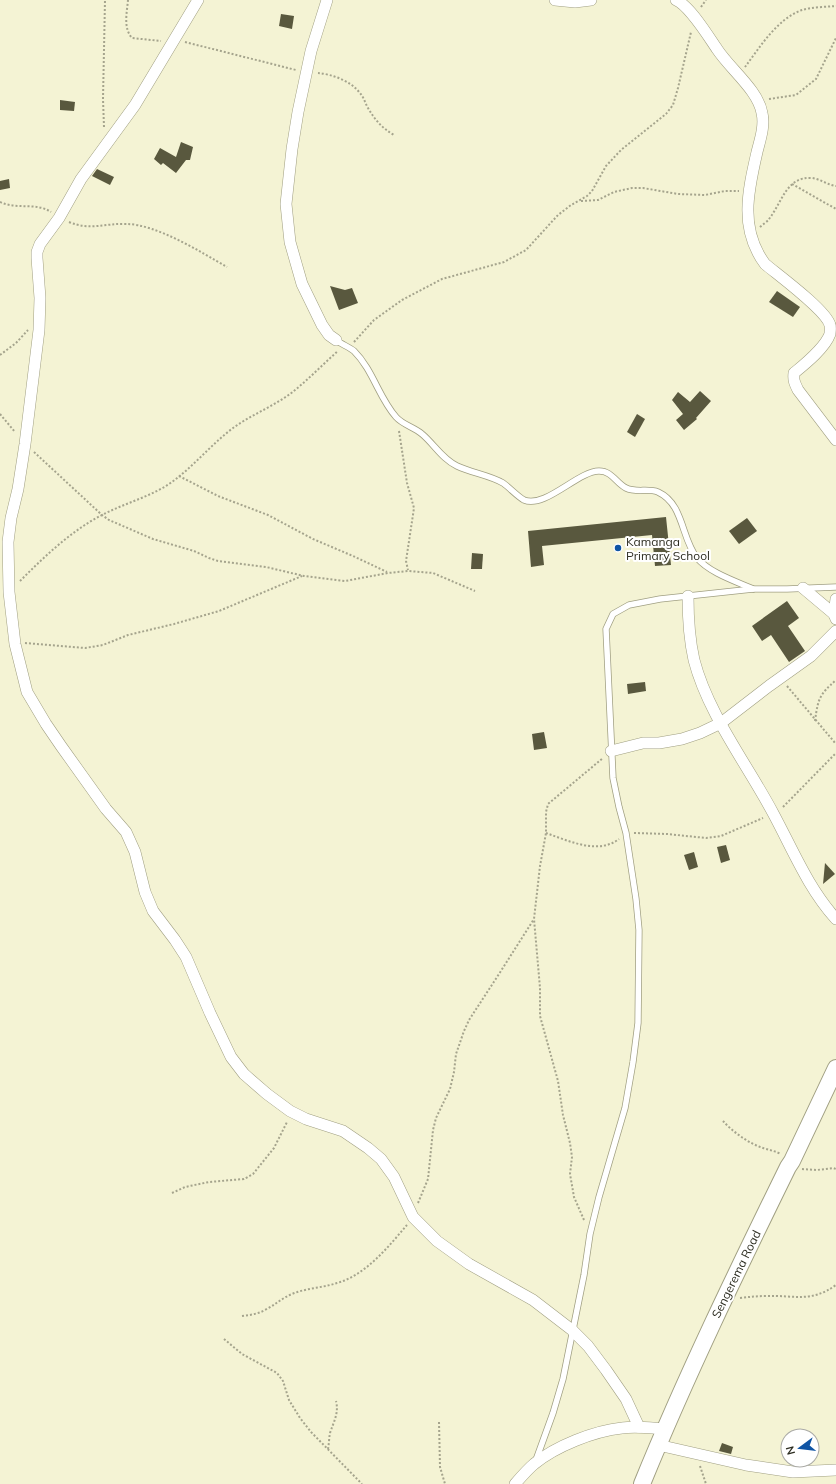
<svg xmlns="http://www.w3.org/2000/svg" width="836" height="1484" font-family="Mulish,sans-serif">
<rect width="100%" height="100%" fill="#f4f3d4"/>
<g fill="#59583e">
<polygon points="281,14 294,16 292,29 279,26"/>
<polygon points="60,100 75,102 74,111 60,110"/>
<polygon points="181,142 193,147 190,160 186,160 176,173 163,163 161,165 154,159 160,148 176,157"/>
<polygon points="97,169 114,177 110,185 92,176"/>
<polygon points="9,179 10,188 0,190 0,181"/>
<polygon points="330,286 345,290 352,288 358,303 339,310"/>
<polygon points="777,291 800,307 793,317 769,302"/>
<polygon points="700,391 711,401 696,418 697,419 684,430 676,420 683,414 672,400 678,392 690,402"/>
<polygon points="637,414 645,419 635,437 627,432"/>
<polygon points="666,517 671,565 655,566 652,535 542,546 544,565 531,567 528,531"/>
<polygon points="747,518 757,531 739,544 729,531"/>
<polygon points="472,553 483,554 482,569 471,569"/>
<polygon points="787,601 799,618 788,626 805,651 789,662 771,635 762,641 752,626"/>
<polygon points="645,682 646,691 628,694 627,684"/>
<polygon points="544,732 547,748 534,750 532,734"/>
<polygon points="726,845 730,860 721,863 717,847"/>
<polygon points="694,852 698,867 689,870 684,855"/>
<polygon points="825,863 835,874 823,884"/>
<polygon points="722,1443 733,1447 731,1454 719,1451"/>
</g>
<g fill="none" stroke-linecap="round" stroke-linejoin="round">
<defs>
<g id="service">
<path d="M 336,340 C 341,344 349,347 354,351 C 373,370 379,398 396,417 C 403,425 414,427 422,434 C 434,444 442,459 457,466 C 472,473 489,475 503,483 C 510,488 517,496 524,500 C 545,509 578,471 599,471 C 612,471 616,483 626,488 C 636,493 648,488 658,492 C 684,504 681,538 697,558 C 710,573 735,581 753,589"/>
<polyline points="536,1460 553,1413 563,1379 584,1275 590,1234 599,1197 625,1108 633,1062 638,1023 639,930 636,899 626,833 619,807 613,778 606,629 613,614 629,605 660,599 753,589 787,589 836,587"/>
</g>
<g id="minor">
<polyline points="198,0 135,105 81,179 59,218 40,244 37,252 37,258 40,298 39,330 25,444 18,489 11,518 8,542 9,592 15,644 27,692 46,724 61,746 106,809 126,832 135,852 145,892 153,911 175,940 186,957 210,1013 231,1057 244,1074 267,1094 290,1111 306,1119 343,1131 368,1148 381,1159 394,1177 413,1217 437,1241 469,1264 533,1300 572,1330 588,1346 606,1370 626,1399 639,1427"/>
<polyline points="327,0 311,51 298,112 292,149 286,204 290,242 302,284 322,325 329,335 336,340"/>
<polyline points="555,0 575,2 591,0"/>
<path d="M 676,0 C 690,6 708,36 717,49 C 730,69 758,90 762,113 C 765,126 760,140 757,152 C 748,191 739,229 765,264 C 778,275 826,310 830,325 C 831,327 830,332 830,334 C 825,348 805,364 794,373 C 793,380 795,384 798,390 L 836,440"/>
<polyline points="803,588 834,614"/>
<path d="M 688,596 C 688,618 689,638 694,660 C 708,714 747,764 773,813 C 793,850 808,888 836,919"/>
<polyline points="836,599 834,614 836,619"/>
<polyline points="611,751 643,743 659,743 682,739 700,733 721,723 769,686 811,656 836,631"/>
<polyline points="658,1445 746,1465 793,1472 836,1470"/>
<path d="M 515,1484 C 521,1477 527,1470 534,1464 C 556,1446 594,1431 622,1428 C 636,1426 650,1428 665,1429"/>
</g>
<path id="secondary" d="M 642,1484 C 686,1376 737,1271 788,1167 L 792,1161 L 836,1068"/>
</defs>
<use href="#service" stroke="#a09f82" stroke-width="7"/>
<use href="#minor" stroke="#a09f82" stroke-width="12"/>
<use href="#secondary" stroke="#a09f82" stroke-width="18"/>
<g stroke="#a5a48d" stroke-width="2" stroke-dasharray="2 2" stroke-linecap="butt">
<path d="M 128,0 C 127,12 123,28 132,38 L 161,41"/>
<polyline points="701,7 706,0"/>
<polyline points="185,42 296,70"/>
<path d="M 745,67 C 760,47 777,19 802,10 C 812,7 825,7 836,6"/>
<path d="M 318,73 C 331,74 351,81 359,92 C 364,97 365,103 368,108 C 375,120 382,128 394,135"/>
<polyline points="769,99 796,95 816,79 836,38"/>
<polyline points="104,127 103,99 105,0"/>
<polyline points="792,184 836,209"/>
<polyline points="581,201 598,200 614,192 632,188 643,188 678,194 705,195 725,191 739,191"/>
<path d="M 0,202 C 17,210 36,202 51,212"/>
<path d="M 69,222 C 91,231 105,223 126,224 C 156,224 201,252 227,267"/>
<path d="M 760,227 C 763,224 767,222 769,219 C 782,203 786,176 812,178 C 820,179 828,185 836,186"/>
<polyline points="354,342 374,320 402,300 442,279 504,262 526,250 558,215 571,205 587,196 592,191 606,166 621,150 666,114 673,105 678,88 691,32"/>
<polyline points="0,355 16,343 28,330"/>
<polyline points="0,414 15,432"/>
<polyline points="399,431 407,483 414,508 406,561 408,570"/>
<polyline points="34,452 102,515 109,520 153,539 194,551 209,558 218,561 266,567 304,576 345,581 388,573 408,571 433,573 475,591"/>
<polyline points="179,476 218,496 268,515 313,539 353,556 387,572"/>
<path d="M 20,581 C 45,556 71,531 102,515 C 123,504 146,498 166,486 C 191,470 209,446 233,428 C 251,415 272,407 290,394 C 307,381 322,365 338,351"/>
<polyline points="25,643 85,648 103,645 128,635 174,624 219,611 302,576"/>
<polyline points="787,686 836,744"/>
<path d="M 815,721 C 818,699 819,695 836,680"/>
<polyline points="783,807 836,753"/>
<path d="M 546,833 C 569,841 598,855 619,839"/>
<polyline points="634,833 667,834 706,838 721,836 763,818"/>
<path d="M 723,1121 C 733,1132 748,1143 763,1148 C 769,1150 775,1151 781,1154"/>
<polyline points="802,1169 817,1170 833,1168 836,1169"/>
<polyline points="172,1193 185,1187 209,1182 244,1179 253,1174 274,1148 287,1122"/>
<polyline points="418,1203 428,1179 433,1130 436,1118 450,1089 454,1072 456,1054 464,1031 469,1020 499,974 534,919"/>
<polyline points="584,1220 574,1197 570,1174 572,1157 570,1143 563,1115 558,1081 540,1016 540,988 534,919 540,866 546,833 546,812 548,804 603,758"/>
<path d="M 740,1298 C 749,1297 757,1296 766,1296 C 794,1295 811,1303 836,1285"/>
<path d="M 242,1316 C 250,1315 258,1314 265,1310 C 275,1305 282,1298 292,1294 C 306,1288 322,1288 337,1283 C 366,1275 388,1247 407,1225"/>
<polyline points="224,1339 242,1354 277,1373 283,1381 289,1400 300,1418 311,1432 362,1484"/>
<polyline points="439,1422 440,1467 445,1484"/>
<path d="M 328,1449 C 329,1444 329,1438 330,1433 C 334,1421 339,1413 336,1401"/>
<polyline points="700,1466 706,1484"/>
</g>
<use href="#service" stroke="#fff" stroke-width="5.5"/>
<use href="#minor" stroke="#fff" stroke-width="11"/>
<use href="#secondary" stroke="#fff" stroke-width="16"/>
</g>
<circle fill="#0f54a4" stroke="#fff" stroke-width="1.5" cx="618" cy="548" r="4"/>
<g text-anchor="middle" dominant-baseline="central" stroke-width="4" stroke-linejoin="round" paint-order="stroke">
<g font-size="12" fill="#2d2d21" stroke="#fff" text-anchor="start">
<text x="626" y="541">Kamanga<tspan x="626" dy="14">Primary School</tspan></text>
</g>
<g font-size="12" fill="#2d2d21" stroke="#fff">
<text transform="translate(736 1274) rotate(-64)">Sengerema Road</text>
</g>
</g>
<g transform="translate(800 1448) rotate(255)"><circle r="19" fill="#ffffff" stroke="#ababa6"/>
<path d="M0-3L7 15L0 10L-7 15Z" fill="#0f54a4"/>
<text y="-6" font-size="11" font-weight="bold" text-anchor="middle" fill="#2d2d21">N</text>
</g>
</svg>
